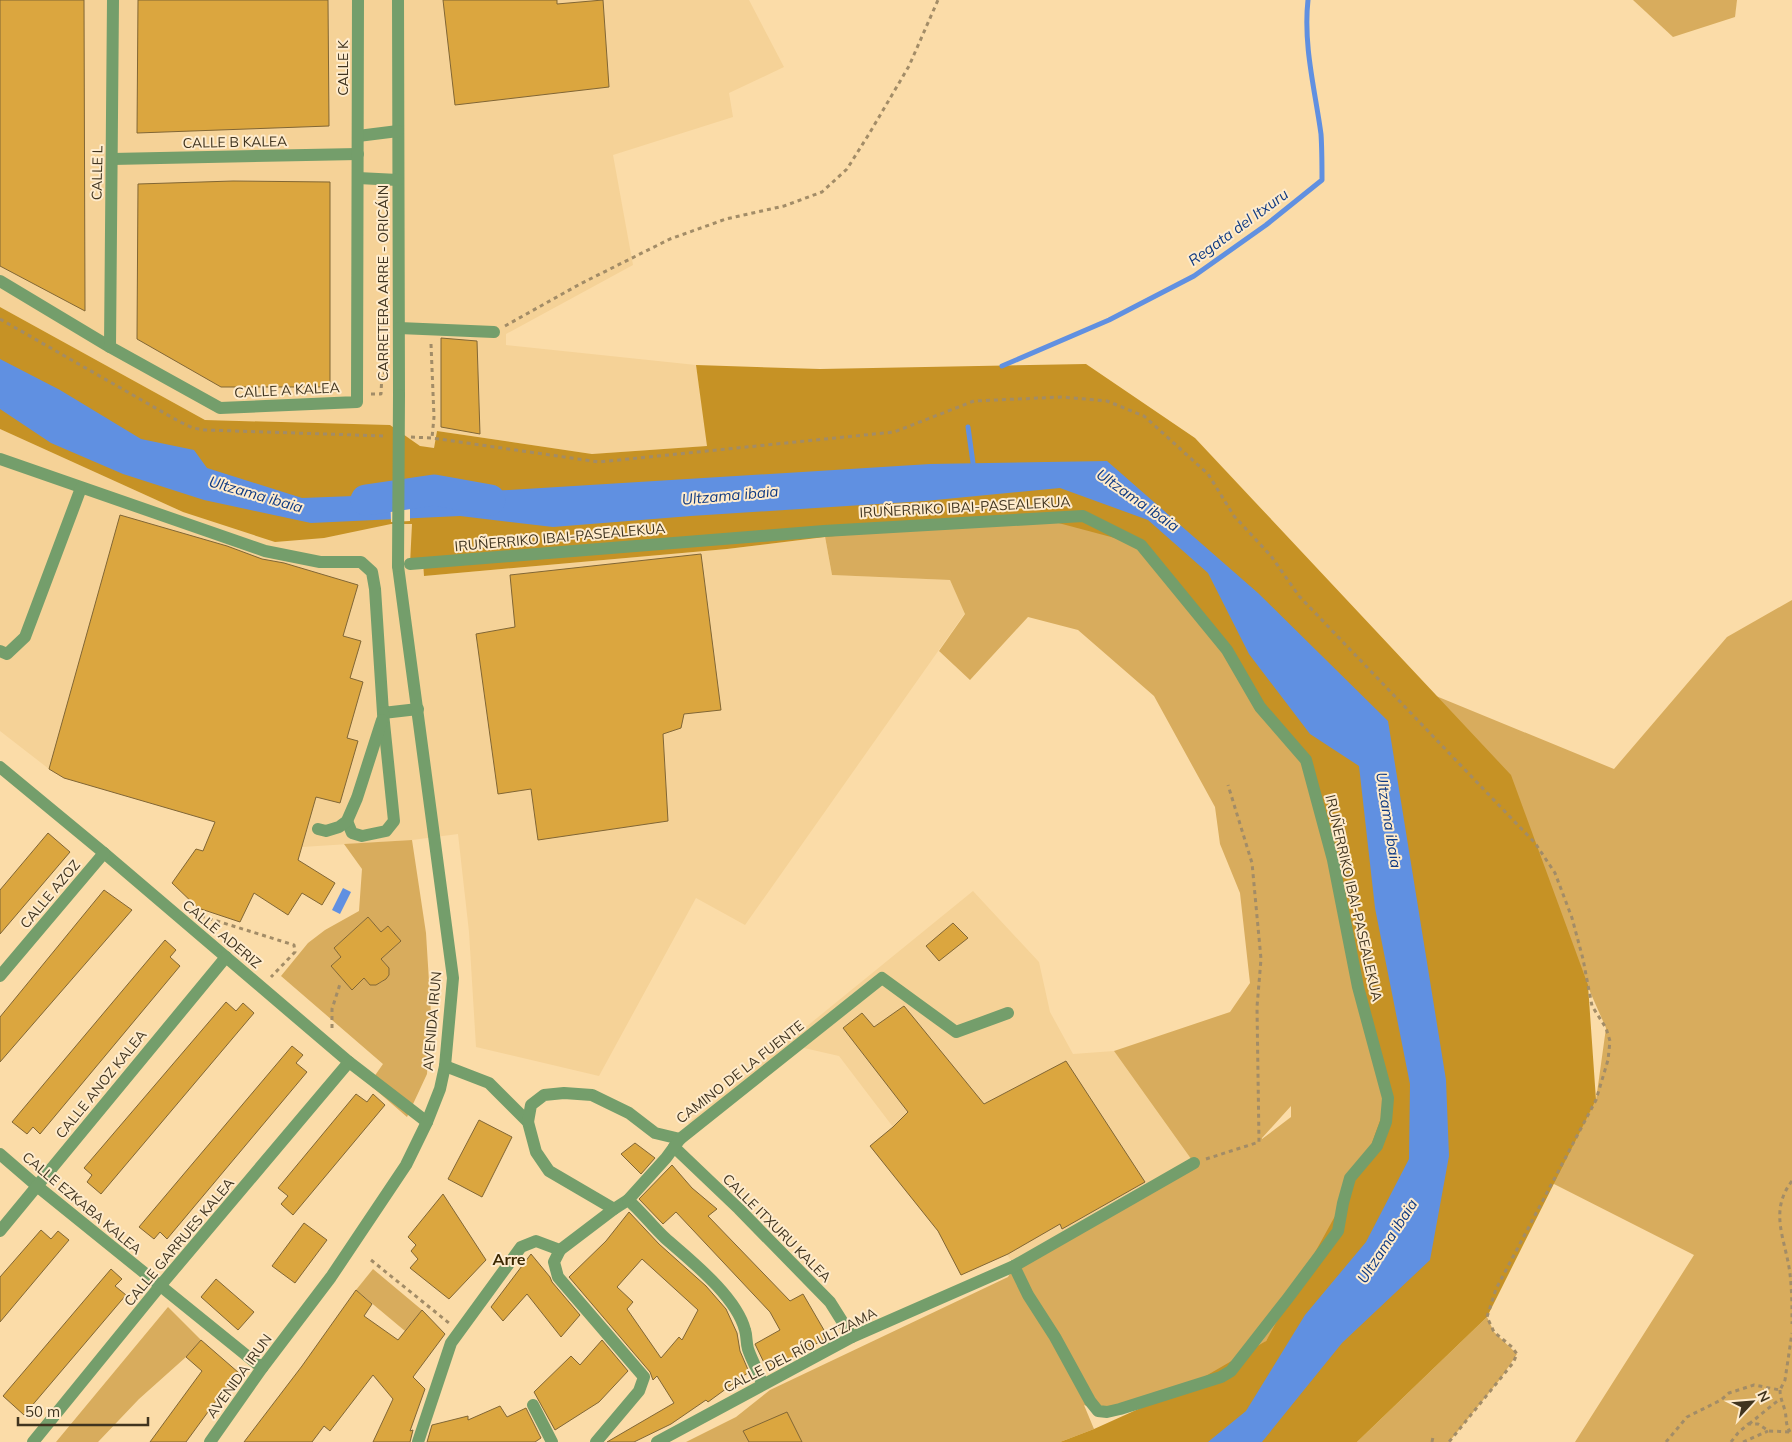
<svg xmlns="http://www.w3.org/2000/svg" width="1792" height="1442" font-family="Mulish,sans-serif">
<rect width="100%" height="100%" fill="#fbdca8"/>
<g fill="#f5d297">
<polygon points="0,0 749,0 784,67 729,93 733,117 613,155 633,265 506,334 506,345 696,365 708,446 592,454 437,431 434,448 420,447 424,576 727,549 825,537 832,575 950,580 965,613 745,925 696,898 599,1076 476,1047 469,932 458,834 412,840 302,847 64,778 49,769 0,731 0,429 183,512 390,425 205,420 0,307"/>
<polygon points="973,891 1039,962 1050,1012 1073,1054 1114,1051 1194,1163 1018,1273 1007,1254 961,1275 938,1231 870,1146 893,1127 839,1056 804,1048 695,1133 688,1123"/>
</g>
<g fill="#d8ac5d" fill-rule="evenodd">
<polygon points="1633,0 1737,0 1735,17 1673,37"/>
<path d="M 1083,516 L 1141,545 L 1306,760 L 1388,1098 L 1377,1146 L 1313,1273 L 1257,1354 L 1214,1379 L 1101,1412 L 1084,1405 L 1094,1429 L 1060,1442 L 686,1442 L 736,1417 L 770,1390 L 1008,1277 L 1014,1266 L 1194,1163 L 1114,1051 L 1230,1012 L 1250,983 L 1240,893 L 1220,844 L 1215,807 L 1154,696 L 1078,630 L 1028,617 L 970,680 L 939,651 L 965,614 L 950,580 L 832,575 L 824,531 ZM 1291,1106 L 1291,1117 L 1262,1139 L 1262,1138 Z"/>
<polygon points="1792,600 1792,1442 1575,1442 1694,1255 1552,1183 1596,1100 1606,1028 1515,821 1436,696 1614,769 1727,637"/>
<path d="M 412,840 L 426,933 L 431,1014 L 427,1074 L 407,1117 L 369,1084 L 383,1064 L 281,976 L 308,943 L 325,930 L 359,911 L 362,869 L 344,844 ZM 368,917 L 381,932 L 388,926 L 401,941 L 381,959 L 389,968 C 389,979 381,985 370,985 L 364,978 L 352,989 L 331,966 L 341,957 L 334,948 Z"/>
<polygon points="373,1269 422,1310 405,1331 356,1290"/>
<polygon points="168,1307 201,1340 186,1357 139,1399 98,1442 56,1442"/>
<polygon points="1487,1317 1494,1332 1517,1354 1501,1378 1449,1442 1357,1442"/>
</g>
<polygon fill="#c69225" points="0,307 205,420 390,425 420,446 434,448 437,431 592,454 707,446 696,365 820,369 1086,364 1195,438 1511,775 1588,985 1596,1100 1487,1317 1357,1442 1060,1442 1094,1429 1185,1388 1266,1341 1366,1160 1388,1098 1306,760 1141,545 1036,517 825,537 727,549 424,576 423,562 410,564 412,524 391,524 324,538 275,542 183,512 0,429"/>
<g fill="#6090e1">
<polygon points="0,359 60,390 141,439 194,450 207,468 302,498 509,490 930,464 1107,461 1258,593 1388,721 1446,1080 1449,1156 1430,1260 1342,1343 1262,1442 1208,1442 1246,1411 1305,1315 1366,1242 1409,1159 1410,1084 1375,908 1359,766 1310,734 1249,654 1208,573 1148,520 1060,488 925,501 691,516 553,527 460,516 311,523 204,500 123,474 51,443 0,409"/>
<polygon points="343,888 351,892 340,914 332,910"/>
</g>
<polygon fill="#fbdca8" points="410,491 410,521 391,522 390,492"/>
<g fill="none" stroke-linecap="round" stroke-linejoin="round">
<g stroke="#6090e1" stroke-width="5">
<path d="M 1002,366 L 1109,320 L 1194,276 L 1266,225 L 1322,180 C 1322,165 1322,149 1321,134 C 1315,90 1303,45 1308,0"/>
<polyline points="968,427 973,463"/>
</g>
<polyline stroke="#6090e1" stroke-width="31" points="366,500 434,490 490,500"/>
</g>
<g fill="#dba63f" stroke="#816635" fill-rule="evenodd">
<polygon points="0,0 84,0 85,311 0,266"/>
<polygon points="138,0 328,0 329,126 137,133"/>
<polygon points="443,0 557,0 557,4 603,0 609,87 455,105"/>
<polygon points="233,181 330,182 330,387 221,387 137,339 138,184"/>
<polygon points="441,338 477,341 480,434 441,427"/>
<polygon points="120,515 227,546 262,559 284,563 358,585 343,636 361,641 350,678 363,682 347,738 358,741 340,803 316,797 298,860 335,883 322,905 302,893 288,915 254,893 240,922 198,908 172,883 196,849 203,851 215,822 64,778 49,769"/>
<polygon points="701,554 721,710 684,714 681,728 663,734 668,821 538,840 531,789 498,794 476,634 515,627 510,575"/>
<polygon points="48,833 70,852 0,934 0,890"/>
<polygon points="104,890 132,910 0,1062 0,1017"/>
<polygon points="368,917 381,932 388,926 401,941 381,959 389,968 389,975 386,979 376,985 370,985 364,978 352,990 331,966 341,957 334,948"/>
<polygon points="953,923 968,938 939,961 926,946"/>
<polygon points="165,940 176,950 170,957 180,966 40,1134 33,1127 27,1134 12,1122"/>
<polygon points="226,1002 236,1011 243,1003 254,1013 101,1194 87,1182 92,1175 84,1168"/>
<polygon points="904,1006 984,1104 1066,1061 1145,1182 1062,1229 1060,1224 1008,1254 961,1275 938,1231 870,1146 893,1127 908,1112 843,1028 862,1013 874,1027"/>
<polygon points="292,1046 303,1055 296,1063 307,1072 167,1239 160,1232 154,1239 139,1227"/>
<polygon points="356,1094 367,1102 373,1094 385,1105 293,1215 281,1204 288,1196 278,1188"/>
<polygon points="479,1120 512,1137 482,1197 448,1179"/>
<polygon points="635,1143 655,1158 641,1174 621,1154"/>
<polygon points="672,1165 692,1188 717,1209 708,1216 790,1301 803,1294 828,1337 768,1371 755,1344 780,1330 770,1312 676,1212 663,1224 639,1199"/>
<polygon points="443,1194 486,1260 449,1299 410,1268 418,1259 411,1251 416,1245 408,1237"/>
<path d="M 629,1212 L 659,1244 L 706,1286 L 726,1309 L 737,1333 L 740,1351 L 749,1372 L 708,1402 L 706,1400 L 671,1424 L 634,1442 L 607,1442 L 674,1403 L 657,1376 L 653,1380 L 650,1372 L 569,1277 L 606,1241 ZM 642,1259 L 698,1310 L 682,1340 L 679,1337 L 661,1358 L 627,1309 L 633,1302 L 617,1287 Z"/>
<polygon points="304,1223 327,1240 295,1283 272,1266"/>
<polygon points="41,1230 51,1239 58,1231 69,1240 0,1322 0,1277"/>
<polygon points="531,1254 550,1277 552,1282 580,1315 561,1337 527,1294 503,1321 491,1307"/>
<polygon points="111,1269 122,1279 115,1286 126,1295 24,1415 3,1396"/>
<polygon points="216,1279 254,1312 238,1330 201,1297"/>
<polygon points="356,1290 372,1304 364,1316 398,1340 422,1310 445,1334 413,1377 425,1389 410,1431 413,1430 410,1442 373,1442 393,1399 373,1375 330,1431 324,1426 312,1442 244,1442 302,1366"/>
<polygon points="201,1340 239,1373 224,1390 186,1442 150,1442 202,1371 186,1357"/>
<polygon points="602,1340 628,1371 599,1402 555,1430 534,1392 571,1356 580,1365"/>
<polygon points="500,1406 507,1417 526,1408 541,1438 535,1442 427,1442 432,1425 468,1416 468,1420"/>
<polygon points="787,1412 802,1442 749,1442 743,1431"/>
</g>
<g fill="none" stroke-linecap="round" stroke-linejoin="round">
<g stroke="#a28c67" stroke-width="3" stroke-dasharray="4 4" stroke-linecap="butt">
<polyline points="0,319 180,422 193,428 205,430 385,436"/>
<polyline points="505,326 580,284 670,239 726,219 784,206 822,192 847,169 869,134 909,66 938,0"/>
<polyline points="431,344 434,417 432,438"/>
<polyline points="371,394 381,394 382,373 384,373"/>
<polyline points="411,437 432,438 599,462 894,432 974,401 1062,397 1107,401 1144,416 1208,474 1234,516 1271,556 1299,596 1535,843 1555,873 1572,918 1583,959 1592,1006 1606,1028 1610,1041 1608,1060 1596,1100 1496,1289 1487,1317 1494,1332 1512,1347 1517,1354 1513,1363 1449,1442"/>
<polyline points="201,916 294,945 295,952 271,977"/>
<polyline points="332,1028 332,1009 340,984"/>
<polyline points="1206,1159 1259,1142 1257,1007 1261,959 1252,863 1228,785"/>
<path d="M 1792,1181 C 1768,1212 1786,1240 1790,1274 C 1792,1290 1792,1307 1792,1324"/>
<polyline points="371,1260 449,1323"/>
<path d="M 1780,1390 C 1780,1398 1783,1403 1785,1411 C 1787,1420 1785,1423 1790,1432"/>
<polyline points="1749,1424 1780,1399"/>
<polyline points="1432,1442 1433,1437"/>
<polyline points="1666,1442 1687,1417 1721,1400 1729,1393 1754,1385 1780,1390 1785,1380 1792,1333"/>
<polyline points="1731,1442 1738,1433 1748,1424 1758,1424 1769,1431 1791,1432"/>
<polyline points="1743,1442 1768,1431"/>
</g>
<g stroke="#749e6b" stroke-width="12">
<polyline points="398,0 399,395"/>
<polyline points="358,136 398,131"/>
<polyline points="112,159 358,154"/>
<polyline points="358,178 398,180"/>
<polyline points="0,281 110,347 220,408 357,402 358,0"/>
<polyline points="399,328 494,332"/>
<polyline points="110,347 113,0"/>
<polyline points="0,459 265,551 320,562 361,562 372,572 375,589 383,713 418,709"/>
<polyline points="410,564 824,531 1083,516 1141,545 1227,650 1260,707 1306,760 1333,860 1358,987 1388,1098 1386,1122 1377,1146 1350,1178 1343,1203 1338,1231 1288,1298 1231,1371 1221,1377 1120,1409 1107,1412 1098,1411 1090,1401 1055,1337 1028,1295 1014,1266"/>
<polyline points="0,651 7,654 25,637 81,488"/>
<polyline points="0,767 104,853 349,1062 427,1122"/>
<polyline points="347,821 352,833 362,836 386,831 394,821 383,713"/>
<polyline points="318,829 326,831 339,827 347,821 357,798 382,720"/>
<polyline points="0,976 104,853"/>
<path d="M 445,1066 L 489,1083 L 528,1122 L 536,1152 L 549,1171 L 614,1209 L 628,1200 C 642,1212 652,1226 665,1238 C 691,1261 736,1296 745,1330 C 747,1336 746,1342 748,1349 C 752,1361 759,1372 762,1384"/>
<polyline points="528,1122 531,1105 544,1095 564,1093 592,1095 629,1113 655,1133 680,1139"/>
<polyline points="674,1147 739,1209 830,1302 852,1337"/>
<polyline points="0,1154 37,1186 262,1368"/>
<polyline points="628,1200 666,1158 680,1139 882,978 956,1032 1008,1013"/>
<polyline points="0,1231 226,957"/>
<polyline points="560,1250 554,1262 558,1277 644,1377 639,1391 596,1442"/>
<polyline points="533,1405 552,1442"/>
<polyline points="33,1442 160,1286 349,1062"/>
<polyline points="210,1442 262,1368 331,1277 406,1165 427,1122 440,1089 445,1066 453,978 398,566"/>
<polyline points="418,1442 451,1343 521,1247 536,1241 560,1250 614,1209"/>
<polyline points="657,1442 852,1337 1014,1266 1194,1163"/>
</g>
<polyline stroke="#749e6b" stroke-width="12" points="398,566 399,395"/>
</g>
<g text-anchor="middle" dominant-baseline="central" stroke-width="4" stroke-linejoin="round" paint-order="stroke">
<g font-size="14" fill="#40341f" stroke="#feebcc">
<text transform="translate(343 68) rotate(-90)">CALLE K</text>
<text transform="translate(235 142) rotate(-1)">CALLE B KALEA</text>
<text transform="translate(97 173) rotate(-89)">CALLE L</text>
<text transform="translate(383 283) rotate(-90)">CARRETERA ARRE - ORICÁIN</text>
<text transform="translate(287 390) rotate(-3)">CALLE A KALEA</text>
<text transform="translate(965 507) rotate(-3)">IRUÑERRIKO IBAI-PASEALEKUA</text>
<text transform="translate(560 537) rotate(-5)">IRUÑERRIKO IBAI-PASEALEKUA</text>
<text transform="translate(50 894) rotate(-50)">CALLE AZOZ</text>
<text transform="translate(1354 898) rotate(77)">IRUÑERRIKO IBAI-PASEALEKUA</text>
<text transform="translate(222 934) rotate(40)">CALLE ADERIZ</text>
<text transform="translate(432 1021) rotate(-85)">AVENIDA IRUN</text>
<text transform="translate(740 1072) rotate(-38)">CAMINO DE LA FUENTE</text>
<text transform="translate(101 1084) rotate(-51)">CALLE ANOZ KALEA</text>
<text transform="translate(82 1203) rotate(40)">CALLE EZKABA KALEA</text>
<text transform="translate(777 1228) rotate(45)">CALLE ITXURU KALEA</text>
<text transform="translate(179 1242) rotate(-50)">CALLE GARRUES KALEA</text>
<text transform="translate(800 1350) rotate(-27)">CALLE DEL RÍO ULTZAMA</text>
<text transform="translate(239 1376) rotate(-54)">AVENIDA IRUN</text>
</g>
<g font-size="15" font-style="italic" fill="#0f3a82" stroke="#feebcc">
<text transform="translate(1238 227) rotate(-36)">Regata del Itxuru</text>
<text transform="translate(256 494) rotate(16)">Ultzama ibaia</text>
<text transform="translate(730 495) rotate(-5)">Ultzama ibaia</text>
<text transform="translate(1138 500) rotate(35)">Ultzama ibaia</text>
<text transform="translate(1389 820) rotate(81)">Ultzama ibaia</text>
<text transform="translate(1387 1241) rotate(-57)">Ultzama ibaia</text>
</g>
<g font-size="16" font-weight="bold" fill="#3b2700" stroke="#feebcc">
<text x="509" y="1259">Arre</text>
</g>
</g>
<g transform="translate(1752 1402) rotate(64)" stroke="#feebcc" stroke-width="4" paint-order="stroke">
<path d="M0-4L9 19L0 12L-9 19Z" fill="#40341f"/>
<text y="-8" font-size="14" font-weight="bold" text-anchor="middle" fill="#40341f">N</text>
</g>
<path d="M18 1417v8h130v-8" fill="none" stroke="#40341f" stroke-width="2.5"/>
<text x="25" y="1417" font-size="15" fill="#40341f" stroke="#feebcc" stroke-width="4" paint-order="stroke">50 m</text>
</svg>
